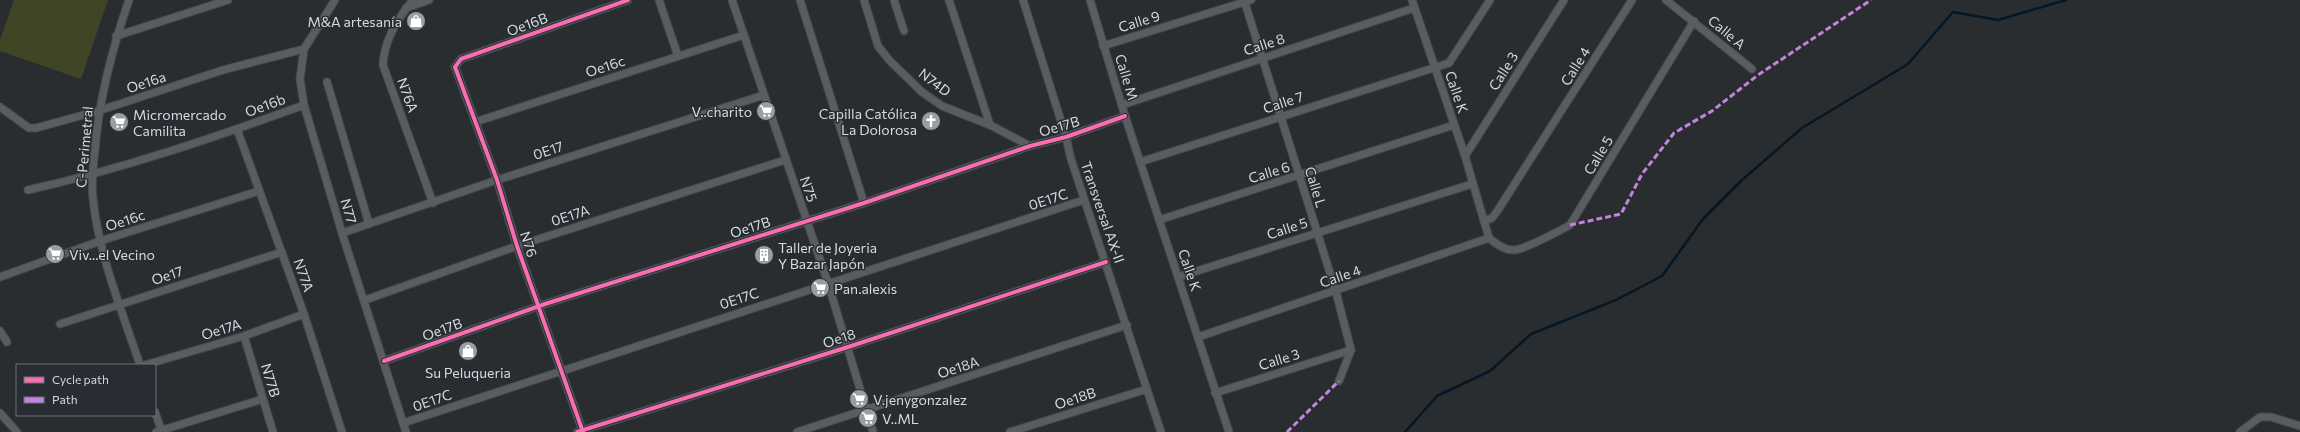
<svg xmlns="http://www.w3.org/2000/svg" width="2300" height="432" font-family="Commissioner,sans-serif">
<rect width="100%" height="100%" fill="#2a2d30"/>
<polygon fill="#404526" points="14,0 108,0 81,79 0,51 0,40"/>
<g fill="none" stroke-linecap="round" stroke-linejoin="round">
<polyline stroke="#041727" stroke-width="2.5" points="1405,432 1437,396 1490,371 1531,334 1616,300 1662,276 1703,219 1742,180 1802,128 1908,64 1953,12 1998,20 2066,0"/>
<defs>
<g id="minor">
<path d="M 129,0 C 112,49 99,98 95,150 C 93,166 91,183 93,199 C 99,256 122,311 140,365"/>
<polyline points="335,0 304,49 300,79 304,105 342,233 406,432"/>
<path d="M 413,0 C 397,19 384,40 383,65 L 433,203"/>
<polyline points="659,0 678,56"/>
<polyline points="732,0 828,283 873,432"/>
<polyline points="800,0 864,203"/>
<polyline points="864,0 878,46 890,61 922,92 942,106 990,125 1030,146"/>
<polyline points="894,0 904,31"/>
<polyline points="949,0 990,125"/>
<polyline points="1023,0 1066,137 1071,159 1161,432"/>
<polyline points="1090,0 1125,116 1229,432"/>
<polyline points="1244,0 1336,292 1351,350 1339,381"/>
<polyline points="1412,0 1465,156 1489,238"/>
<polyline points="1666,0 1752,69"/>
<polyline points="406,8 429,0"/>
<polyline points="116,36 228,0"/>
<polyline points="1103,46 1251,0"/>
<polyline points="327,82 369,224"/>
<polyline points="1122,105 1414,8"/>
<polyline points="0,107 29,128 36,128 98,111 223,70 304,49"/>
<polyline points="475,122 744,35"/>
<polyline points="237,129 304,314 342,432"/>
<polyline points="1465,156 1564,0"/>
<polyline points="1140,162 1449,63 1490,0"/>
<path d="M 28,190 C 122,169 213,138 304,105"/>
<polyline points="1159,220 1454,125"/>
<polyline points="1484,221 1492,218 1498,210 1632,0"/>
<polyline points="342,233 497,180 764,95"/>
<path d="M 1489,238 C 1496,244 1505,251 1515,250 C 1528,248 1557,232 1570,225 L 1694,21"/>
<polyline points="0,277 100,241 259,191"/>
<polyline points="1178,277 1472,184"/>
<polyline points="365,300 517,246 785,160"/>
<polyline points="60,324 282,252"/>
<polyline points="0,331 7,342"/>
<polyline points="244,336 273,432"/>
<polyline points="1198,337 1489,238"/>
<polyline points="384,361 545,304 864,203 1030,146 1066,137 1125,116"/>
<polyline points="145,365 244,336 304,314"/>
<polyline points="1215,393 1351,350"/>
<polyline points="155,412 162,432"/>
<polyline points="0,413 17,432"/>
<polyline points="403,423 1084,200"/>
<polyline points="156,432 263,399"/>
<polyline points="577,432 848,347 1106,262"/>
<polyline points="583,432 517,246 497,180 455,67 461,59 628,0"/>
<polyline points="797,432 1127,325"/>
<polyline points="1010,432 1147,389"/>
<polyline points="2240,432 2260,417 2271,417 2300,426"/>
</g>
</defs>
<use href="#minor" stroke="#46494b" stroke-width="9"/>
<use href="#minor" stroke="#5a5d5f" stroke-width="7"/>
<g stroke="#c483df" stroke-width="3" stroke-dasharray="6 3" stroke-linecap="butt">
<polyline points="1570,225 1621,214 1642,174 1674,133 1712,111 1758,75 1871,0"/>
<polyline points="1287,432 1339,381"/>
</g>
<defs>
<g id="cycleway">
<polyline points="384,361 545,304 864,203 1030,146 1066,137 1125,116"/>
<polyline points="577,432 848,347 1106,262"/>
<polyline points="583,432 517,246 497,180 455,67 461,59 628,0"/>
</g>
</defs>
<use href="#cycleway" stroke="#272d33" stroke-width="6"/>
<use href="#cycleway" stroke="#f96db3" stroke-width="4"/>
</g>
<defs>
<symbol id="shop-disc" viewBox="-11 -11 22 22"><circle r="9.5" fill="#9a9da1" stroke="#272d33"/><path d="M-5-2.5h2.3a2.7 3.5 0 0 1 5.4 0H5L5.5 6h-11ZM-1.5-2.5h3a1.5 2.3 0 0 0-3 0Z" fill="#fff"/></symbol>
<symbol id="supermarket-disc" viewBox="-11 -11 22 22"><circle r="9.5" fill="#9a9da1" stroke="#272d33"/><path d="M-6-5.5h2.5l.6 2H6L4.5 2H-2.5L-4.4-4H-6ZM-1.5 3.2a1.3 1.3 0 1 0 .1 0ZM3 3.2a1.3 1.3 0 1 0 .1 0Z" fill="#fff"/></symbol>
<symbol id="church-disc" viewBox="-11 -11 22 22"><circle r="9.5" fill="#9a9da1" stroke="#272d33"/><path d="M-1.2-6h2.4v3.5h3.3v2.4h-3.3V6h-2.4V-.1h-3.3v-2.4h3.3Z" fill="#fff"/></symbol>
<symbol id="building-disc" viewBox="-11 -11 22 22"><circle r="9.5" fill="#9a9da1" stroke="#272d33"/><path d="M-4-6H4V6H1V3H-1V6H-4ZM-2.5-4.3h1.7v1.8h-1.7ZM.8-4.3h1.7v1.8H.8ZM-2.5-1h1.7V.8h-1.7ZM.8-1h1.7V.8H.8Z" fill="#fff"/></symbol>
</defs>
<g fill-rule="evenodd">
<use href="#shop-disc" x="405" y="10" width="22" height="22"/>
<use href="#supermarket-disc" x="755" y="100" width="22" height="22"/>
<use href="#church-disc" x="920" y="110" width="22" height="22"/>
<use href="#supermarket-disc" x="108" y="111" width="22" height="22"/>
<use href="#supermarket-disc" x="44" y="243" width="22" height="22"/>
<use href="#building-disc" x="753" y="244" width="22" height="22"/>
<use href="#supermarket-disc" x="809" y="277" width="22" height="22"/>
<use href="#shop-disc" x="457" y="340" width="22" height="22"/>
<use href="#supermarket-disc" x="848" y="388" width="22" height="22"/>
<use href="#supermarket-disc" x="857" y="407" width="22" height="22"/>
</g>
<g text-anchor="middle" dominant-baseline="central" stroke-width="3" stroke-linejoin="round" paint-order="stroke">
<g font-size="14" fill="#d6dade" stroke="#272d33" text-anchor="start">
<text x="402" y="21" text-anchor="end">M&amp;A artesanía</text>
<text x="752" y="111" text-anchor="end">V..charito</text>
<text x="917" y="113" text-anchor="end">Capilla Católica<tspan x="917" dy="16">La Dolorosa</tspan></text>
<text x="133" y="114">Micromercado<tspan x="133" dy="16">Camilita</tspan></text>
<text x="778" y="247">Taller de Joyeria<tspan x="778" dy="16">Y Bazar Japón</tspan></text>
<text x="69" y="254">Viv...el Vecino</text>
<text x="834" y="288">Pan.alexis</text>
<text x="468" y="372" text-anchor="middle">Su Peluqueria</text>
<text x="873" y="399">V.jenygonzalez</text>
<text x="882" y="418">V..ML</text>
</g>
<g font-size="14" fill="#d6dade" stroke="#272d33">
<text transform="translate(1139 21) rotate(-17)">Calle 9</text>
<text transform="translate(527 24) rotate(-20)">Oe16B</text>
<text transform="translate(1727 32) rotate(40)">Calle A</text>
<text transform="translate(1264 44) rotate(-18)">Calle 8</text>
<text transform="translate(605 66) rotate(-18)">Oe16c</text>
<text transform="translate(1575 66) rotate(-58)">Calle 4</text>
<text transform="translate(1503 71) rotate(-58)">Calle 3</text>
<text transform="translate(1127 77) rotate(73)">Calle M</text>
<text transform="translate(146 82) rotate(-18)">Oe16a</text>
<text transform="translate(935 82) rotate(37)">N74D</text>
<text transform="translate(1457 92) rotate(71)">Calle K</text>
<text transform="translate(408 95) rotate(70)">N76A</text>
<text transform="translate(1283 102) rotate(-18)">Calle 7</text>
<text transform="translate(265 105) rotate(-20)">Oe16b</text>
<text transform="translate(1059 126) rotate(-16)">Oe17B</text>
<text transform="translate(84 147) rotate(-85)">C-Perimetral</text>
<text transform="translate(548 150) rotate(-18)">0E17</text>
<text transform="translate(1598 155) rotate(-59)">Calle 5</text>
<text transform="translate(1269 172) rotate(-17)">Calle 6</text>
<text transform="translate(1316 187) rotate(73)">Calle L</text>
<text transform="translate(809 189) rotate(71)">N75</text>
<text transform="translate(1048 199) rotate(-18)">0E17C</text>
<text transform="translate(349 211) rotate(74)">N77</text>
<text transform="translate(1103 212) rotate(71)">Transversal AX-II</text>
<text transform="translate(570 215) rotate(-18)">0E17A</text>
<text transform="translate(125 220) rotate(-18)">Oe16c</text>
<text transform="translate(750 227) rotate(-18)">Oe17B</text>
<text transform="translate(1287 228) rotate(-18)">Calle 5</text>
<text transform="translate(529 244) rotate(72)">N76</text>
<text transform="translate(1190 270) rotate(71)">Calle K</text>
<text transform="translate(167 275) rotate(-18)">Oe17</text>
<text transform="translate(304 275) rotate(71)">N77A</text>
<text transform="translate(1340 276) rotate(-19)">Calle 4</text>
<text transform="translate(739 298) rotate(-18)">0E17C</text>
<text transform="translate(221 329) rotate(-17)">Oe17A</text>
<text transform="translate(442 329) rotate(-20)">Oe17B</text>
<text transform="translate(839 338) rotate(-18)">Oe18</text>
<text transform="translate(1279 359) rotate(-17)">Calle 3</text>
<text transform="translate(958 367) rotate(-18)">Oe18A</text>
<text transform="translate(271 380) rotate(73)">N77B</text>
<text transform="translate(1075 398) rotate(-18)">Oe18B</text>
<text transform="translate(432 400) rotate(-19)">0E17C</text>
</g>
</g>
<rect x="16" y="364" width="140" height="52" fill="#272d33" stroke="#6d7277"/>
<rect x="24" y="377" width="20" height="6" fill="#f96db3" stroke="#6d7277"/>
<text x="52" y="384" font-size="12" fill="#d6dade">Cycle path</text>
<rect x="24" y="397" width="20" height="6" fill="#c483df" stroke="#6d7277"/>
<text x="52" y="404" font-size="12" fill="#d6dade">Path</text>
</svg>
